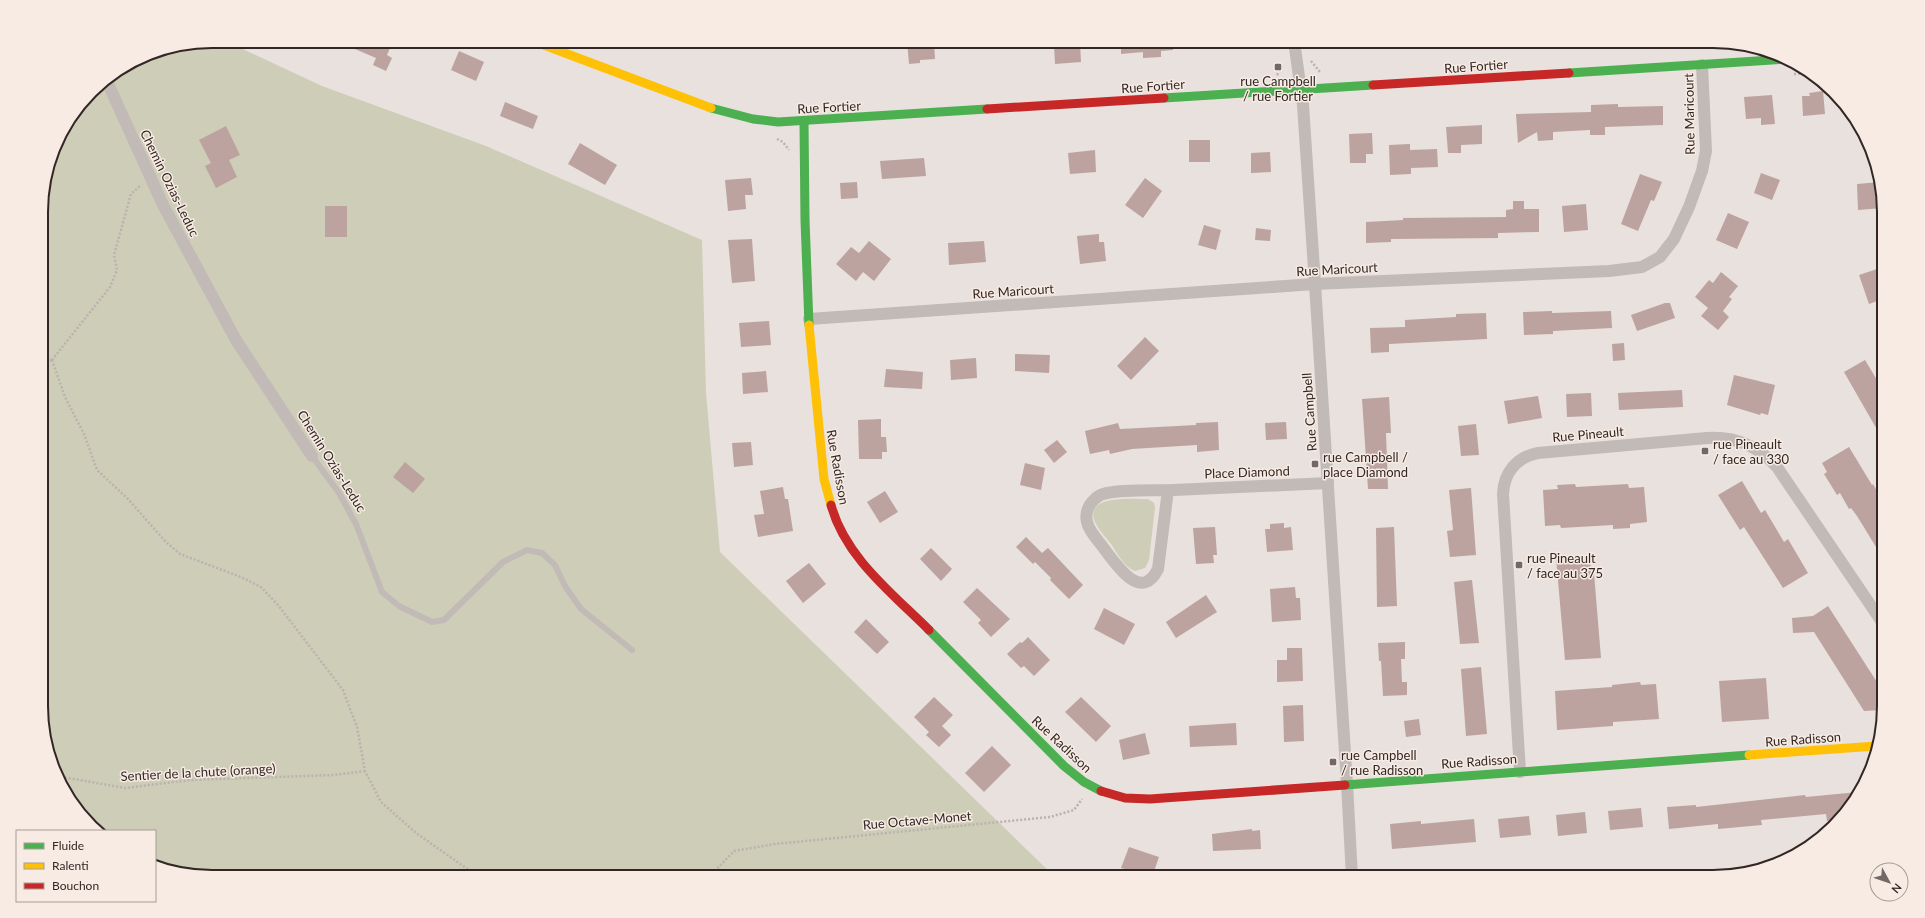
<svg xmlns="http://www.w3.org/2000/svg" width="1925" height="918" font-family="Lato,sans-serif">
<rect width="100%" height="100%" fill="#e9e1dd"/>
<g fill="#cecdb8">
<polygon points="212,41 231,41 230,43 322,86 486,146 702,240 706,393 720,552 1055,877 212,877 155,866 155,831 97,831 76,810 54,771 42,728 41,201 59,137 99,84 147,54"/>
<path d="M 1148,499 L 1154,503 L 1155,507 L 1149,560 L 1145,568 L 1135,571 C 1124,567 1118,554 1111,544 C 1106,538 1100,531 1096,524 C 1081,494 1132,499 1148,499 Z"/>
</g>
<g fill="#bca39f">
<polygon points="336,41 393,41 387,55 392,58 386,71 373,65 376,58"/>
<polygon points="907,41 934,41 935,59 920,60 920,63 909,64"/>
<polygon points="1121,41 1173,41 1173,50 1161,51 1161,57 1143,58 1143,52 1121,54"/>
<polygon points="1080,43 1081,62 1055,64 1054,44"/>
<polygon points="459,51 484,62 476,81 451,70"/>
<polygon points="1823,91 1825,114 1803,116 1802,96 1810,96 1809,93"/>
<polygon points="1772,95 1775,124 1761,125 1761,118 1746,119 1744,97"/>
<polygon points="505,102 538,116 533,129 500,116"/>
<polygon points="1618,104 1618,107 1663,106 1663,125 1605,127 1605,135 1590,135 1590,130 1553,132 1553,140 1538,141 1537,132 1518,143 1516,114 1591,112 1591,105"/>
<polygon points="1482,125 1482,144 1461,145 1461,153 1448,153 1446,127"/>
<polygon points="226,126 240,155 229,160 237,177 216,188 205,166 211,163 199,140"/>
<polygon points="1372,133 1373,154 1366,154 1366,163 1350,163 1349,134"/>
<rect x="1189" y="140" width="21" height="22"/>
<polygon points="580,143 617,165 605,185 568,164"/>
<polygon points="1410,144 1410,150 1437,149 1438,167 1411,168 1411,174 1390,175 1389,145"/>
<polygon points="1095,150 1096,172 1070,174 1068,153"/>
<polygon points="1270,152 1271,172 1251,173 1251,153"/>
<polygon points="924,158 926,176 882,179 880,161"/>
<polygon points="1761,173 1780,180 1772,200 1754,193"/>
<polygon points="1640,174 1662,182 1654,201 1651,200 1638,231 1621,224"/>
<polygon points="751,178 753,195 745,195 746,209 728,211 725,180"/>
<polygon points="1145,178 1162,191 1143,218 1125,205"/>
<polygon points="857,182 858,198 841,199 840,183"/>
<polygon points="1880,182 1883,190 1883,208 1858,210 1857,184"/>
<polygon points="1513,201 1524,201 1524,209 1539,209 1539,232 1498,233 1498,238 1391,239 1391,242 1366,243 1366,222 1403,220 1403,218 1506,217 1506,210 1513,209"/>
<polygon points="1586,204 1588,230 1564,232 1562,206"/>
<rect x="325" y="206" width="22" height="31"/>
<polygon points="1728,213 1749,222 1737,249 1716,240"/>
<polygon points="1204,225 1221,230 1216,250 1198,245"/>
<polygon points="1256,228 1271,230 1270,241 1255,240"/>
<polygon points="1099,234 1099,242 1104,242 1106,261 1080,264 1077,236"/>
<polygon points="752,239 755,281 732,283 728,240"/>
<polygon points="869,241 891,259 874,281 863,272 856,281 836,264 851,247 859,253"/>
<polygon points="984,241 986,262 949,265 948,243"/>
<polygon points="1883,267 1883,299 1869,304 1859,275"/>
<polygon points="1721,272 1738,286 1729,297 1732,299 1723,311 1729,317 1718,330 1701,316 1708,308 1695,297 1709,280 1713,283"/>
<polygon points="1665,303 1670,303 1675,318 1637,331 1631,315"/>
<polygon points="1552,311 1552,313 1611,311 1612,328 1553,331 1553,334 1524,335 1523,312"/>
<polygon points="1486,313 1487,339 1389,344 1389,352 1371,353 1370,328 1405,327 1405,320 1456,317 1456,314"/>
<polygon points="769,321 771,345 741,347 739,323"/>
<polygon points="1145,337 1159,351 1131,380 1117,366"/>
<polygon points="1624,343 1625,360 1613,361 1612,344"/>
<polygon points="1015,354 1050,355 1049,373 1015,371"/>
<polygon points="976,358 977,378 951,380 950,360"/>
<polygon points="1865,360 1883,390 1883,440 1844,372"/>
<polygon points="886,369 923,372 922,389 884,387"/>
<polygon points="766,371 768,392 743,394 742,373"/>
<polygon points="1734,375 1775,385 1768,415 1761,413 1760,415 1727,405"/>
<polygon points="1682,390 1683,407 1619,410 1618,393"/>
<polygon points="1591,393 1592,416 1567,417 1566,394"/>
<polygon points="1538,396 1542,418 1508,424 1504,401"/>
<polygon points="1389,397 1391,433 1386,433 1388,489 1368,489 1362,399"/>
<polygon points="881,419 881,437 886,437 887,452 882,452 882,459 859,459 858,420"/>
<polygon points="1218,422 1219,450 1197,452 1197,445 1132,449 1110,454 1109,450 1090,454 1085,431 1118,423 1120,429 1196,425 1196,423"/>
<polygon points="1286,422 1287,439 1266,440 1265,423"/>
<polygon points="1476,424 1479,455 1461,456 1458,426"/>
<polygon points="1057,440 1067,452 1054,463 1044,450"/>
<polygon points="751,442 753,465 734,467 732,443"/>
<polygon points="1849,447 1872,485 1873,484 1878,493 1883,490 1884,560 1857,516 1851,508 1849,509 1840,493 1837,495 1824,474 1827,472 1822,463"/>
<polygon points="405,462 425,479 413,493 393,477"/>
<polygon points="1025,463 1045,468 1041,490 1020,485"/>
<polygon points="1742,481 1761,513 1765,510 1784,542 1788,539 1808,573 1783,588 1744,527 1740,530 1718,495"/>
<polygon points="1575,484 1576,487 1628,484 1629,488 1644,487 1647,522 1630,524 1630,528 1613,529 1613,525 1561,528 1560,525 1545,526 1543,490 1558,489 1557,485"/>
<polygon points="783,487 785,499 788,499 793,531 758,537 754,515 764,514 760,491"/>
<polygon points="1471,488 1476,555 1450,557 1447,531 1453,530 1449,490"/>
<polygon points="885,491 898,512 880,523 867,502"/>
<polygon points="1284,523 1284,528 1291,527 1293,550 1267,552 1265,529 1270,529 1270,524"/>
<polygon points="1215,527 1217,555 1213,555 1214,563 1196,564 1193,528"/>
<polygon points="1394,527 1397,606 1377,607 1376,528"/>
<polygon points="1026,537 1042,553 1048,548 1083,585 1069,599 1050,580 1051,578 1035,562 1033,564 1016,547"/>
<polygon points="931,548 952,569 941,581 920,559"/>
<polygon points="1590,556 1591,573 1594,573 1601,658 1565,660 1556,558"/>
<polygon points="809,563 826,584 803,603 786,581"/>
<polygon points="1472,580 1479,643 1460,644 1454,582"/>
<polygon points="1295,587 1296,598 1300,598 1301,620 1272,622 1270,589"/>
<polygon points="977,588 1010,619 991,637 978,623 981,620 963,602"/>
<polygon points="1206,595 1217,612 1176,638 1166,622"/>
<polygon points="1828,606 1884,693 1883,710 1864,711 1814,632 1793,633 1792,618 1813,616"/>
<polygon points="1104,608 1135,624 1124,645 1094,629"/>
<polygon points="866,619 889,642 877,654 854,632"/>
<polygon points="1028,637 1050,660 1034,676 1024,666 1021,668 1007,654 1020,642 1022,643"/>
<polygon points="1405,642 1405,659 1401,659 1402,682 1407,682 1407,695 1383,696 1381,661 1379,661 1378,643"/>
<polygon points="1287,648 1302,648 1303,681 1277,682 1277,660 1287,660"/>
<polygon points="1481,667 1487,734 1466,736 1461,669"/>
<polygon points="1766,678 1769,719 1722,722 1719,681"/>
<polygon points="1640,682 1641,685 1656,684 1659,719 1613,722 1613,726 1557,730 1555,691 1612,687 1612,685"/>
<polygon points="934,697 953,715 942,726 951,735 939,747 926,735 929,732 914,717"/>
<polygon points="1081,697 1111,726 1096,742 1065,712"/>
<polygon points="1303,705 1304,741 1284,742 1283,706"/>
<polygon points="1419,719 1421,735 1406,737 1404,721"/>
<polygon points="1236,723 1237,745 1190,747 1189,726"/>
<polygon points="1145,733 1150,754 1123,760 1119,740"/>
<polygon points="992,746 1011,765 984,792 965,773"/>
<polygon points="1858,792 1839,820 1827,821 1826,814 1761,820 1762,825 1718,829 1718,824 1669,829 1667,807 1696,805 1696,807 1805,795 1806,797"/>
<polygon points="1641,808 1643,827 1610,830 1608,811"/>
<polygon points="1585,812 1587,833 1558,836 1556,815"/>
<polygon points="1529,816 1531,835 1500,838 1498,819"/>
<polygon points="1474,819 1476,842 1392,849 1390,824 1421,821 1421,824"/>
<polygon points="1252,829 1252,831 1260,830 1261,849 1213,851 1212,834"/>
<polygon points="1129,847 1159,857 1152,877 1121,868"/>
</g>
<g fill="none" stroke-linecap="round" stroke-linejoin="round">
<g stroke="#bbb2af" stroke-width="2.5" stroke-dasharray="2 2" stroke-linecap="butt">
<polyline points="503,41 519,47"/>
<polyline points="1311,61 1320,72"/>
<polyline points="1794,74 1811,73"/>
<polyline points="1277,75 1283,65"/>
<polyline points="777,139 783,142 789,150"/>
<polyline points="52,360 65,397 84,434 97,470 128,499 166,542 180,554 241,577 261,587 278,605 343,690 357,727 365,771 381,802 416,833 479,877"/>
<polyline points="52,360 110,287 117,270 114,255 131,194 141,185"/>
<polyline points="42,362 52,360"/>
<polyline points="57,776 125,788 191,780 334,775 365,771"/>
<polyline points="709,877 734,851 775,844 1050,817 1074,810 1082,799"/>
</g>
<polyline stroke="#c2bab6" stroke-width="6" points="312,456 339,493 356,524 382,592 399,606 432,622 444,620 503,562 527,550 542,553 555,565 565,586 581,609 632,650"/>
<g stroke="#c2bab6" stroke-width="12">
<polyline points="1294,41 1303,105 1315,284 1347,784 1352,877"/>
<polyline points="106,79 163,205 236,340 312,456"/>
<polyline points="809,319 1315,284 1609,271 1642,267 1660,257 1674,239 1689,207 1702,171 1706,151 1702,65"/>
<path d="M 1168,490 L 1158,569 C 1141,603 1117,565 1105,550 C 1099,541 1089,532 1087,522 C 1085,514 1088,505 1094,500 C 1097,496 1102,494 1107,493 C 1128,489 1152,491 1174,490 C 1218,488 1262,486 1307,484 L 1328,483"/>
<path d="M 1520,772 L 1503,494 C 1504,472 1517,457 1538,453 L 1707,438 C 1735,436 1758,446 1777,467 L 1884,625"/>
</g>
<g stroke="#4caf50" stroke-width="9">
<polyline points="1569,73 1787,59"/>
<polyline points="1164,98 1373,85"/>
<polyline points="711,108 753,119 778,122 987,109"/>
<polyline points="804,122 805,220 809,325"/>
<polyline points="929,630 1064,766 1084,782 1101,791"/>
<polyline points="1345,785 1749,755"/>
</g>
<g stroke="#ffc107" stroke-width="9">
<polyline points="533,41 711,108"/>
<polyline points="809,325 824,479 831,505"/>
<polyline points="1749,755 1876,746"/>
</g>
<g stroke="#c62828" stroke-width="9">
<polyline points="1373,85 1569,73"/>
<polyline points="987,109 1164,98"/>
<path d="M 831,505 C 845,557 892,593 929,630"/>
<polyline points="1101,791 1125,798 1150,799 1345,785"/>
</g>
</g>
<g fill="#726865" stroke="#f7ebe3" stroke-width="1.5">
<rect x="1274" y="63" width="8" height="8" rx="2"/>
<rect x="1701" y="447" width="8" height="8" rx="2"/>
<rect x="1311" y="460" width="8" height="8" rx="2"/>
<rect x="1515" y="561" width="8" height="8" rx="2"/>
<rect x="1329" y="758" width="8" height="8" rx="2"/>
</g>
<g text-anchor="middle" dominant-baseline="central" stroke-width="3" stroke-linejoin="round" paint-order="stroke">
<g font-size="13" fill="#322725" stroke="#f7ebe3">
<text transform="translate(1476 66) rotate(-4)">Rue Fortier</text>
<text transform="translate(1153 86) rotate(-4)">Rue Fortier</text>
<text transform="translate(829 107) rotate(-3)">Rue Fortier</text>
<text transform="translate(1689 114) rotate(-91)">Rue Maricourt</text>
<text transform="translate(170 183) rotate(64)">Chemin Ozias-Leduc</text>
<text transform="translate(1337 269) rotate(-3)">Rue Maricourt</text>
<text transform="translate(1013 291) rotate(-4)">Rue Maricourt</text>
<text transform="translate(1309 412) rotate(-94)">Rue Campbell</text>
<text transform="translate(1588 434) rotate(-5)">Rue Pineault</text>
<text transform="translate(332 461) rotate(58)">Chemin Ozias-Leduc</text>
<text transform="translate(838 467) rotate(80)">Rue Radisson</text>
<text transform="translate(1247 472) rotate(-2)">Place Diamond</text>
<text transform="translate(1803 739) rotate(-4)">Rue Radisson</text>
<text transform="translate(1062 744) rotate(43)">Rue Radisson</text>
<text transform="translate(1479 761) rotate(-4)">Rue Radisson</text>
<text transform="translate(198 772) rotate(-3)">Sentier de la chute (orange)</text>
<text transform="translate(917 820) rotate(-5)">Rue Octave-Monet</text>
</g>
<g font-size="13" fill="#322725" stroke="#f7ebe3" text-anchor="start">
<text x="1278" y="81" text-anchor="middle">rue Campbell<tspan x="1278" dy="15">/ rue Fortier</tspan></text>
<text x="1713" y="444">rue Pineault<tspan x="1713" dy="15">/ face au 330</tspan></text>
<text x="1323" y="457">rue Campbell /<tspan x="1323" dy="15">place Diamond</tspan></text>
<text x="1527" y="558">rue Pineault<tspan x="1527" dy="15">/ face au 375</tspan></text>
<text x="1341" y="755">rue Campbell<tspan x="1341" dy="15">/ rue Radisson</tspan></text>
</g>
</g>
<path d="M0 0H1925V918H0ZM212 48H1713A164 164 0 0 1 1877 212V706A164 164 0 0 1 1713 870H212A164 164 0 0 1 48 706V212A164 164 0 0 1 212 48Z" fill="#f7ebe3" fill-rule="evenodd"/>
<path fill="none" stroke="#322725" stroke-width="2" d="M212 48H1713A164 164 0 0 1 1877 212V706A164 164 0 0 1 1713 870H212A164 164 0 0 1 48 706V212A164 164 0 0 1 212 48Z"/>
<rect x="16" y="830" width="140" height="72" fill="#f7ebe3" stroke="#a89d97"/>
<rect x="24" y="843" width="20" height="6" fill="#4caf50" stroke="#a89d97"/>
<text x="52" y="850" font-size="12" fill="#322725">Fluide</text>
<rect x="24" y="863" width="20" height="6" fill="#ffc107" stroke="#a89d97"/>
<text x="52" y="870" font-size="12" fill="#322725">Ralenti</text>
<rect x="24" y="883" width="20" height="6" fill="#c62828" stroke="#a89d97"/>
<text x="52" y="890" font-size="12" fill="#322725">Bouchon</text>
<g transform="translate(1889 882) rotate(130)"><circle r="19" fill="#f7ebe3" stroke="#a89d97"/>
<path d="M0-3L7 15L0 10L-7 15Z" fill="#726865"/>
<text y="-6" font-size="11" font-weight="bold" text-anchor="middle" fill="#322725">N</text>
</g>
</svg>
